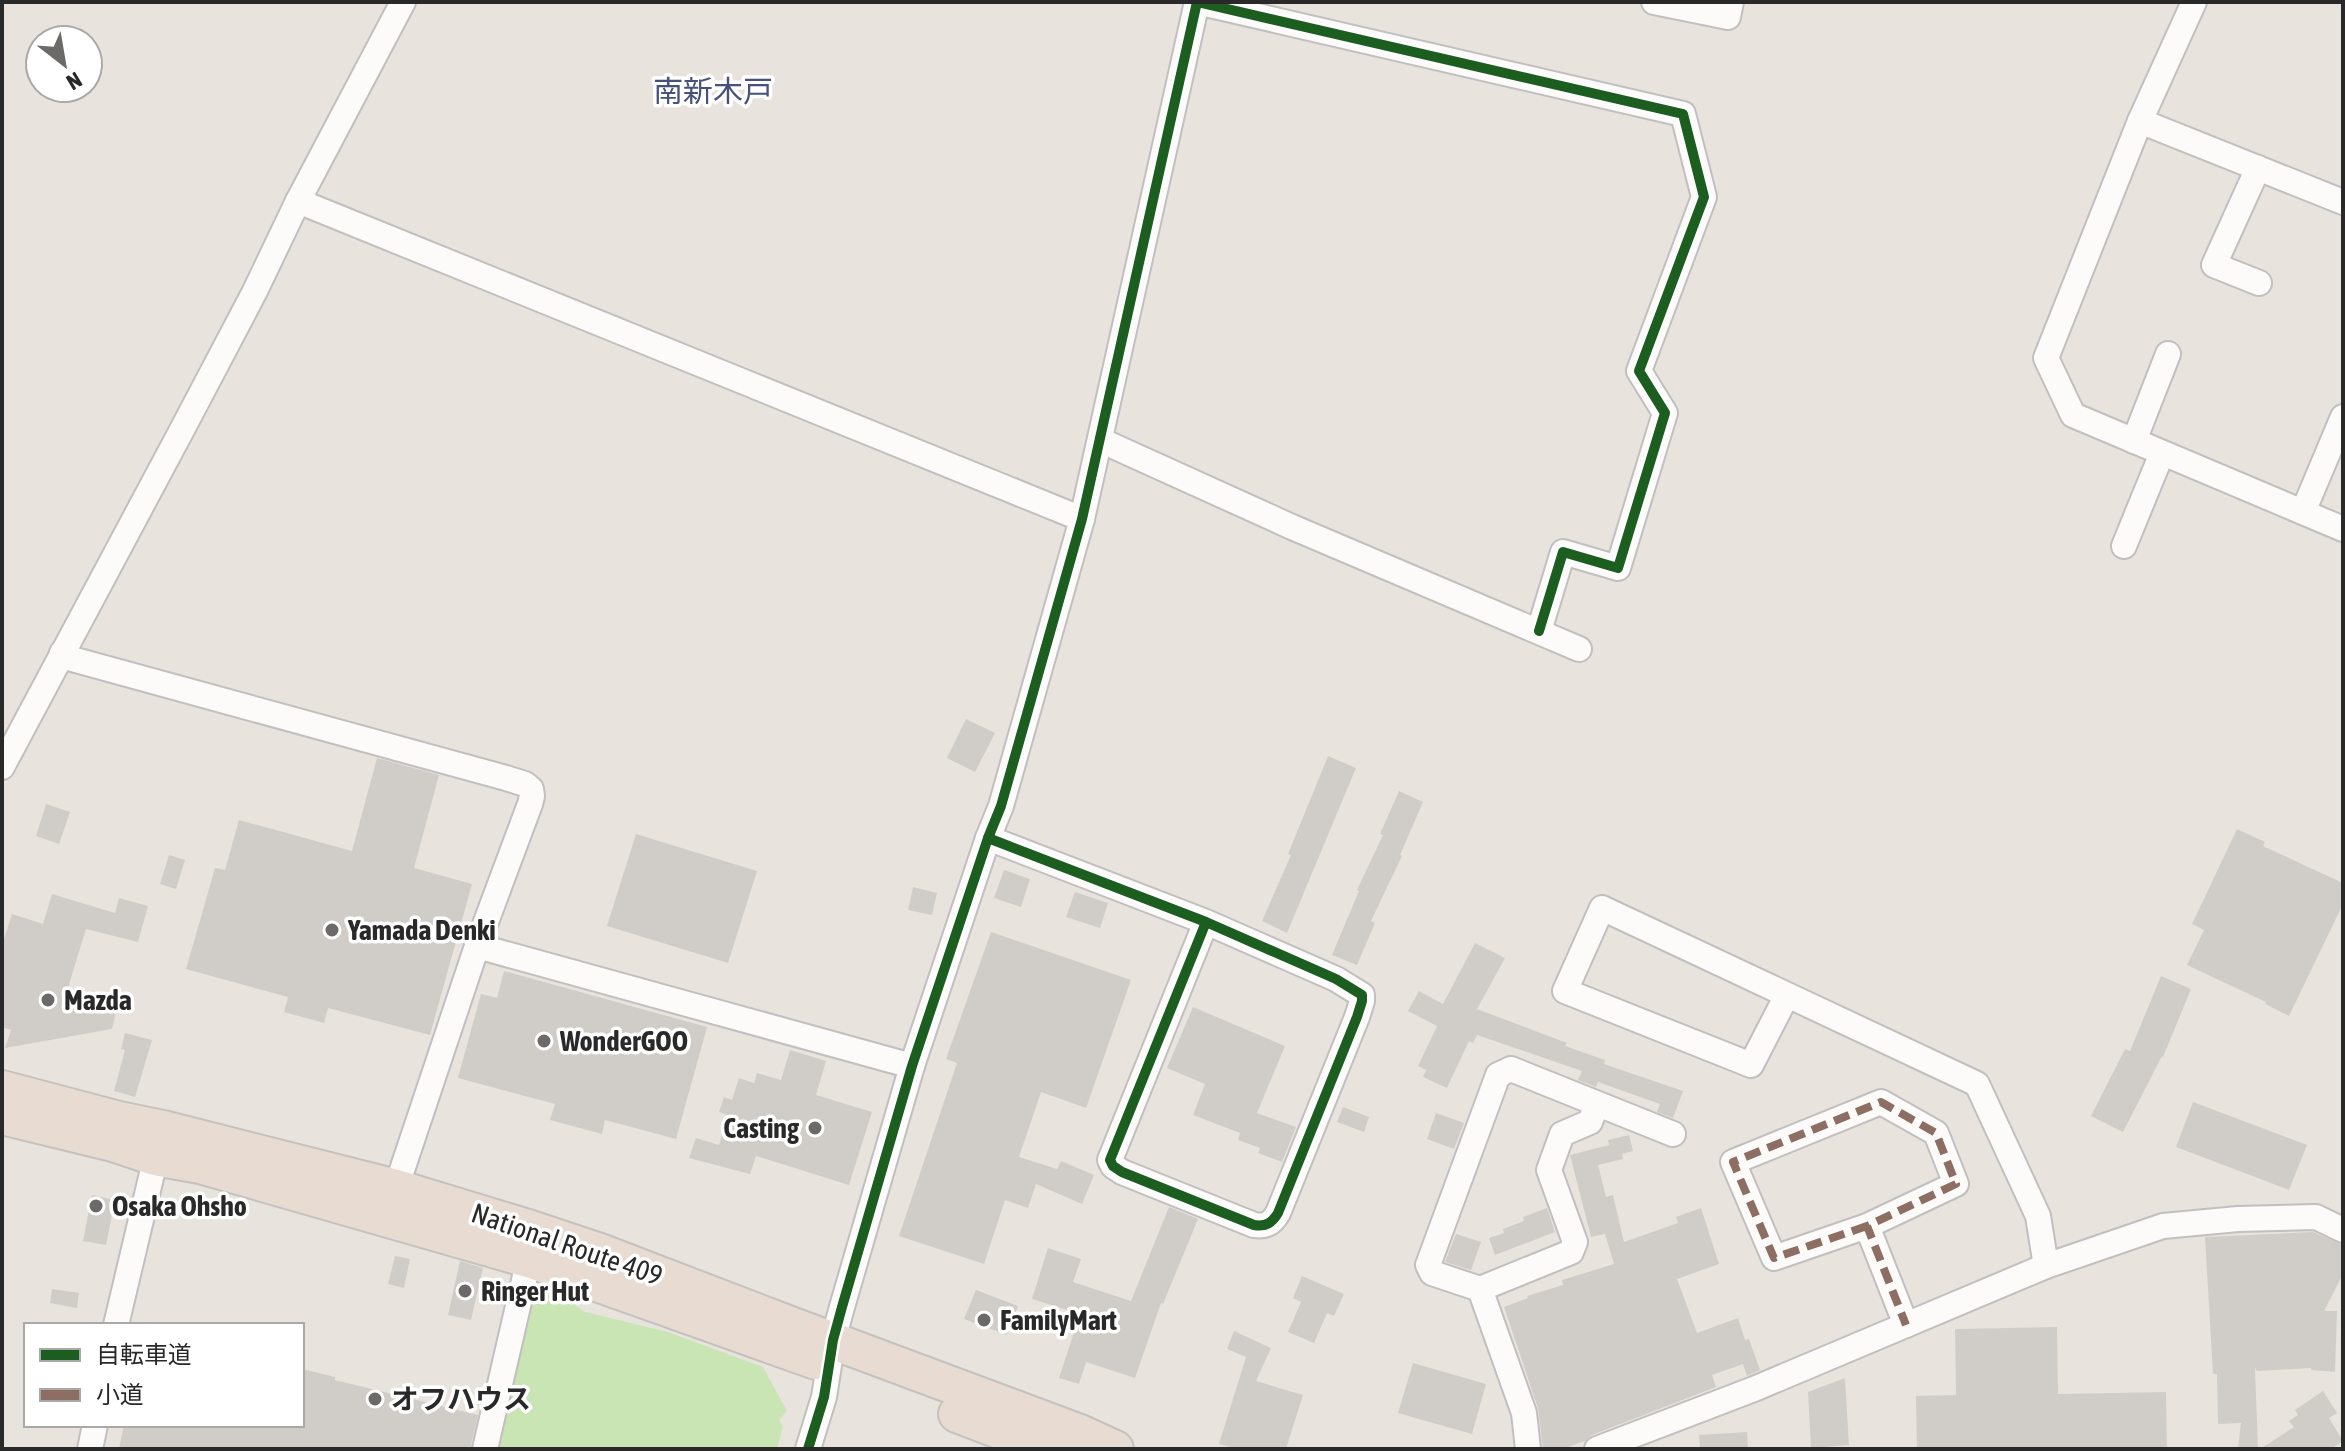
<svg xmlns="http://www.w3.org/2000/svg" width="2345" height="1451" font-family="'Asap Condensed','Noto Sans JP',sans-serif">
<rect width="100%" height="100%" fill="#e8e3dd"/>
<polygon fill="#c9e5b4" points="542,1291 555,1292 585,1312 668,1332 763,1367 787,1411 779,1420 783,1426 777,1449 495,1449 532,1293"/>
<g fill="#d0cdc9">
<polygon points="966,719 995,733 975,772 947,758"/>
<polygon points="1328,756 1356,768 1287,933 1262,921 1291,855 1288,854"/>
<polygon points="377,758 439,775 414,868 472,884 430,1035 328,1008 324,1023 284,1012 288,997 186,969 215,868 225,870 239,820 352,851"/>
<polygon points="1399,791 1423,802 1400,855 1402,856 1371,921 1375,923 1357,965 1332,955 1359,891 1357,890 1383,835 1380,834"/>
<polygon points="46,804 70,812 59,844 36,836"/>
<polygon points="2237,829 2265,842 2263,846 2343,883 2343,904 2289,1016 2265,1004 2266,1002 2187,965 2204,930 2192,924"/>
<polygon points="636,834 757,871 728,963 607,926"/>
<polygon points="169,855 185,860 176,889 160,884"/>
<polygon points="1004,870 1030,879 1021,907 994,898"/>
<polygon points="913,887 937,893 932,915 908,910"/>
<polygon points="1075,892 1108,903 1100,928 1066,917"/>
<polygon points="52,894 115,913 119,898 148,906 138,942 86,929 66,994 116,1012 112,1029 5,1048 11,1030 2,1027 2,945 12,914 43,924"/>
<polygon points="991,932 1131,980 1086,1108 1041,1092 1019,1157 1057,1169 1061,1161 1094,1175 1082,1204 1036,1184 1028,1208 1005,1200 984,1264 899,1236 957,1063 946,1059"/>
<polygon points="1475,943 1505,958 1477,1009 1567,1043 1565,1046 1605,1060 1604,1064 1683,1091 1673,1118 1657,1112 1660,1104 1598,1082 1596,1087 1578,1080 1582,1071 1477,1035 1473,1043 1469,1041 1447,1088 1423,1077 1426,1070 1418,1066 1437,1026 1408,1011 1419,991 1443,1004"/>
<polygon points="504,971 707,1027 676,1139 605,1120 602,1134 550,1120 555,1104 458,1078 481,994 497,998"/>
<polygon points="2161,976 2191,989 2163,1057 2162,1056 2123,1132 2091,1116 2125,1049 2130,1051"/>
<polygon points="1193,1007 1285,1046 1257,1113 1296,1127 1282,1162 1258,1153 1260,1148 1238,1140 1240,1133 1193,1115 1205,1084 1167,1068"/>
<polygon points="125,1033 152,1040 135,1097 114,1091 125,1050 121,1049"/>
<polygon points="790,1050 826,1061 816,1095 872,1112 849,1185 756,1156 750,1174 689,1158 696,1138 719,1145 728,1115 719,1112 724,1097 732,1100 739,1078 754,1083 757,1073 781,1080"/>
<polygon points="2193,1102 2307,1145 2289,1190 2176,1147"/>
<polygon points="1343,1107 1369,1117 1364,1132 1337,1122"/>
<polygon points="1436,1113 1464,1123 1454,1149 1427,1139"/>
<polygon points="1629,1135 1633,1151 1622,1154 1623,1159 1598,1165 1606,1197 1613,1195 1624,1242 1678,1223 1676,1217 1701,1208 1719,1264 1677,1279 1697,1333 1738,1318 1745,1340 1749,1339 1760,1370 1747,1376 1743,1364 1712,1375 1716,1387 1592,1435 1585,1441 1562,1449 1543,1449 1538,1408 1504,1307 1528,1298 1527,1296 1563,1285 1562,1280 1614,1264 1605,1234 1591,1237 1570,1155 1609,1145 1608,1140"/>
<polygon points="92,1195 115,1200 106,1245 83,1241"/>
<polygon points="1169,1207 1198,1219 1163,1304 1161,1303 1135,1378 1086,1362 1079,1384 1059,1378 1080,1314 1032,1299 1048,1248 1081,1259 1073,1282 1131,1301"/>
<polygon points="1547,1208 1555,1232 1495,1255 1489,1238 1504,1233 1503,1229 1524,1221 1523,1217"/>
<polygon points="2313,1232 2343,1245 2343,1274 2324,1311 2337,1311 2335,1372 2311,1370 2311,1368 2257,1371 2255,1368 2258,1449 2238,1449 2241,1423 2218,1424 2217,1374 2213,1374 2205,1237"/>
<polygon points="1456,1234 1481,1242 1471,1270 1445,1262"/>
<polygon points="395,1256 410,1259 404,1288 388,1284"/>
<polygon points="460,1261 483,1268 471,1320 448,1315"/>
<polygon points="1302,1276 1344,1294 1334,1316 1327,1313 1314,1343 1288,1332 1301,1302 1293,1298"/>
<polygon points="52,1289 79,1293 77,1308 50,1303"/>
<polygon points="976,1290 1018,1306 1007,1335 964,1319"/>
<polygon points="2057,1327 2058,1394 2166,1392 2167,1449 1917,1449 1916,1396 1956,1395 1955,1329"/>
<polygon points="1234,1331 1271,1348 1256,1381 1303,1395 1286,1449 1237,1449 1219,1444 1246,1357 1227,1349"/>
<polygon points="1413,1363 1486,1384 1472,1434 1398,1413"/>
<polygon points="302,1369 335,1377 335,1380 478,1415 470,1449 119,1449 124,1425 302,1425"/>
<polygon points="1845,1378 1849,1445 1811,1448 1808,1392"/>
<polygon points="2323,1391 2337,1413 2329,1418 2343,1441 2331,1449 2260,1449 2294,1427 2289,1421 2298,1415 2295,1410"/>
<polygon points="1747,1432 1748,1449 1700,1449 1699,1435"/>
</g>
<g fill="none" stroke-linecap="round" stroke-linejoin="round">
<defs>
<g id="minor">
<polyline points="1197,2 1683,114 1704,197 1639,371 1665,413 1618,568 1563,552 1539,631"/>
<polyline points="1654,2 1728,17 1731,2"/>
<polyline points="2194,2 2140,121 2046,358 2073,415 2343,529"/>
<polyline points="2140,121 2343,202"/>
<polyline points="2258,168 2214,265 2259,283"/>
<polyline points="298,201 1082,519"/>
<polyline points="1100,440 1292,527 1579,649"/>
<polyline points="2134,441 2168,354"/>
<polyline points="2303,512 2343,417"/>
<polyline points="2124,546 2162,453"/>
<polyline points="62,653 72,659 506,778 525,784 531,789 532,796 530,804 477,946 396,1188"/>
<polyline points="2,767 184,426 255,291 298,201 403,2"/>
<path d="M 988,838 L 1206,922 L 1336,979 L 1362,995 L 1362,1001 L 1357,1017 L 1278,1213 C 1272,1223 1266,1227 1254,1225 L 1122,1172 L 1113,1166 L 1110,1160 L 1206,922"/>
<polyline points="477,946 912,1066"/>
<polyline points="1787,995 1751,1065 1565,991 1602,908 1977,1084 2038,1216 2046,1266"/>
<polyline points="1597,1104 1590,1122 1562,1134 1549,1170 1575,1242 1571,1252 1480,1289 1432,1273 1428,1265 1498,1075 1511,1069 1673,1134"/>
<polyline points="1867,1226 1774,1258 1733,1162 1881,1102 1936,1133 1956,1184 1867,1226 1906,1325"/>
<polyline points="1480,1289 1524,1413 1528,1449"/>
<polyline points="116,1325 159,1144"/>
<polyline points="90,1449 95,1425"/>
<polyline points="485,1449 525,1276 535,1261"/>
<polyline points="808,1449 824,1397 833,1340 842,1307 912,1066 988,838 1001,806 1082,519 1197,2"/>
<polyline points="1597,1449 1754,1389 2046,1266 2163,1226 2238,1219 2316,1217 2343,1230"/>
</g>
<g id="highway">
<polyline points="2,1089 119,1120 163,1129 396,1188 531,1229 600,1252 793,1326 1080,1433 1115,1449"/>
<polyline points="2,1116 113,1143 155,1157 200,1165 535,1261 816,1361"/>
<polyline points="957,1414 1048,1449"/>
</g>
</defs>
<use href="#minor" stroke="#c1bfbf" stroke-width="28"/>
<use href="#highway" stroke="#c4c2c0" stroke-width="40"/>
<use href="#minor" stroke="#fcfbfa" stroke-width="24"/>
<use href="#highway" stroke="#e8dbd2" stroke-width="36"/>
<polyline stroke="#8d6e63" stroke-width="8" stroke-dasharray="16 8" stroke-linecap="butt" points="1867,1226 1774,1258 1733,1162 1881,1102 1936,1133 1956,1184 1867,1226 1906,1325"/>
<defs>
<g id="cycleway">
<polyline points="1197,2 1683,114 1704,197 1639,371 1665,413 1618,568 1563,552 1539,631"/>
<path d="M 988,838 L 1206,922 L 1336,979 L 1362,995 L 1362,1001 L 1357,1017 L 1278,1213 C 1272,1223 1266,1227 1254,1225 L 1122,1172 L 1113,1166 L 1110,1160 L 1206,922"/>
<polyline points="808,1449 824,1397 833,1340 842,1307 912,1066 988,838 1001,806 1082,519 1197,2"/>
</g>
</defs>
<use href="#cycleway" stroke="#fff" stroke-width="15"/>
<use href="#cycleway" stroke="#1b5e20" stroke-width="10"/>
</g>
<g fill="#6c6a68" stroke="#fff" stroke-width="3">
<circle cx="332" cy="930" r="8"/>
<circle cx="48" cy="1000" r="8"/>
<circle cx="544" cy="1041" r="8"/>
<circle cx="815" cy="1128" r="8"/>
<circle cx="96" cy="1206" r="8"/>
<circle cx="465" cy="1291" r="8"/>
<circle cx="984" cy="1320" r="8"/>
<circle cx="375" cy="1399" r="8"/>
</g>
<g text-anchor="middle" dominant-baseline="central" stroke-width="7" stroke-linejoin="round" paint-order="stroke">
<g font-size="28" font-weight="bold" fill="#292929" stroke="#fff" text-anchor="start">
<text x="348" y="930">Yamada Denki</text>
<text x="64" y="1000">Mazda</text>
<text x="560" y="1041">WonderGOO</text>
<text x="799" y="1128" text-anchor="end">Casting</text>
<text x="112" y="1206">Osaka Ohsho</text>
<text x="481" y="1291">Ringer Hut</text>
<text x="1000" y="1320">FamilyMart</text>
<text x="391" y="1399">オフハウス</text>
</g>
<g font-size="28" fill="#292929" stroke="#fff">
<text transform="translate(567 1244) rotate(19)">National Route 409</text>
</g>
<g font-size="30" fill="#47517c" stroke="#fff">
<text x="713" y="91">南新木戸</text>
</g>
</g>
<rect width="2345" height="1451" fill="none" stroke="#292929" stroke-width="8"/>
<rect x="24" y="1323" width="280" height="104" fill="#ffffff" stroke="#a9a9a9" stroke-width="2"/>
<rect x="40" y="1349" width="40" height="12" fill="#1b5e20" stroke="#a9a9a9" stroke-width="2"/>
<text x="96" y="1363" font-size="24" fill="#292929">自転車道</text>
<rect x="40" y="1389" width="40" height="12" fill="#8d6e63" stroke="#a9a9a9" stroke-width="2"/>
<text x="96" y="1403" font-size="24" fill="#292929">小道</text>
<g transform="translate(64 64) rotate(149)"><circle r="38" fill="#ffffff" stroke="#a9a9a9" stroke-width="2"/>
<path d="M0-6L14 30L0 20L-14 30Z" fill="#6c6a68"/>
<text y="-12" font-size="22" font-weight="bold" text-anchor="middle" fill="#292929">N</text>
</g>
</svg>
